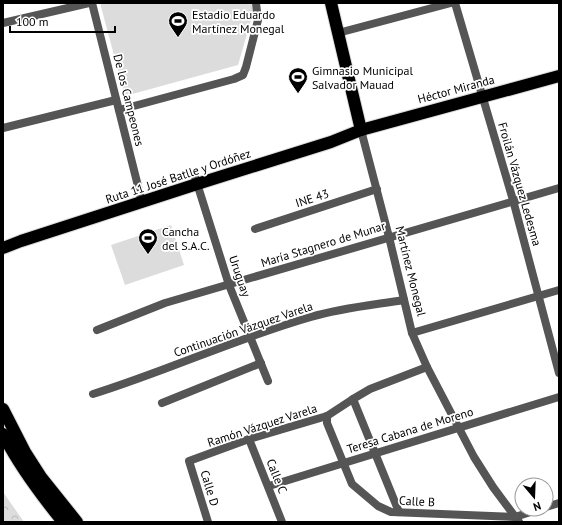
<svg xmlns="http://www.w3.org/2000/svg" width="562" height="525" font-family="'PT Sans',sans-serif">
<defs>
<pattern id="forest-crowns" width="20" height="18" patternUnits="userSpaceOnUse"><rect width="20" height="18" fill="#dcdcdc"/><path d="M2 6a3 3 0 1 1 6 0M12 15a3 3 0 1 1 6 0" fill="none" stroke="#bbb"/></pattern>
</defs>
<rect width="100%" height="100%" fill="#fff"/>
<polygon fill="url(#forest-crowns)" points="3,492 24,522 3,522"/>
<g fill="#dcdcdc">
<polygon points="100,3 252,3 254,10 238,65 125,96"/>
<polygon points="171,225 184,265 125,285 111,245"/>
</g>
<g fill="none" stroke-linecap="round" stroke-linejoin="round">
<defs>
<g id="highway">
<polyline points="331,3 361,130"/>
<polyline points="3,248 21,241 197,184 331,142 361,130 559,76"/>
<polyline points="3,409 25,452 41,477 77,522"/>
<path d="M 3,434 C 19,466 41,495 63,522"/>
</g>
</defs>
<use href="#highway" stroke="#dbdbdb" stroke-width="14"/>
<g stroke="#555" stroke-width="8">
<polyline points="92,3 142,202"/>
<polyline points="455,3 513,200 559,373"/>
<polyline points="3,23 89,3"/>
<polyline points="338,33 451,3"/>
<polyline points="119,110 234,79 243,75 246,67 258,20 256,3"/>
<polyline points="3,128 116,100"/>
<polyline points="361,130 389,237 412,333 427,367 474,457 493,487 519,522"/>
<polyline points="195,177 229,285 268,381"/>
<polyline points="255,229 377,189"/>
<polyline points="97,330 165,303 559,188"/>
<polyline points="412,333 559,290"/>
<path d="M 93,394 C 167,371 237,338 311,317 C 341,308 373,305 404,300"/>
<polyline points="353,399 399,512"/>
<polyline points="162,403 261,363"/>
<polyline points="327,416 327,423 352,484 378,506 391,512 515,517 540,509"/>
<polyline points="249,439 282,522"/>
<polyline points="269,486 559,397"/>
<polyline points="546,507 559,503"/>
<polyline points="208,522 189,461 249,439 327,416 353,399 370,389 427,367"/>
</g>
<use href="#highway" stroke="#000" stroke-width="12"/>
</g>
<defs>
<symbol id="stadium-pin" viewBox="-11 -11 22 30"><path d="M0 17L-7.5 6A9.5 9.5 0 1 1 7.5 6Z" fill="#000" stroke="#fff"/><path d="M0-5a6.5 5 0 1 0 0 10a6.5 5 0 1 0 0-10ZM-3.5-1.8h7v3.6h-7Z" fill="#fff"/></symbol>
</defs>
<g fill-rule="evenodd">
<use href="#stadium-pin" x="167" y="10" width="22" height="30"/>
<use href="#stadium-pin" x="287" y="66" width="22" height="30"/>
<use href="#stadium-pin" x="137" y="227" width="22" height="30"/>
</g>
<g text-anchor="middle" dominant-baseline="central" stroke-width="3.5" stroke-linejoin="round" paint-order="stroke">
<g font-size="12" fill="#000" stroke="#fff" text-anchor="start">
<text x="192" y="14">Estadio Eduardo<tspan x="192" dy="14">Martínez Monegal</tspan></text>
<text x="312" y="70">Gimnasio Municipal<tspan x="312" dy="14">Salvador Mauad</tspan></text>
<text x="162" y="231">Cancha<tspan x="162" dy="14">del S.A.C.</tspan></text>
</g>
<g font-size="12" fill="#000" stroke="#fff">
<text transform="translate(456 89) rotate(-15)">Héctor Miranda</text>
<text transform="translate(129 100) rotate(76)">De los Campeones</text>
<text transform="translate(178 176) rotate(-18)">Ruta 11 José Batlle y Ordóñez</text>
<text transform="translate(520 184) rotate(74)">Froilán Vázquez Ledesma</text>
<text transform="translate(312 198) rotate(-18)">INE 43</text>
<text transform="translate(323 244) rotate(-17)">María Stagnero de Munar</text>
<text transform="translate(411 271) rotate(76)">Martínez Monegal</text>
<text transform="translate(240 276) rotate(71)">Uruguay</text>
<text transform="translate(243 329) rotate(-19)">Continuación Vázquez Varela</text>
<text transform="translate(262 425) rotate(-18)">Ramón Vázquez Varela</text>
<text transform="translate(410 430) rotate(-17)">Teresa Cabana de Moreno</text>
<text transform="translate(277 476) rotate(68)">Calle C</text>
<text transform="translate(210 488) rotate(73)">Calle D</text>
<text transform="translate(417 501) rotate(3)">Calle B</text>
</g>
</g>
<rect width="562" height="525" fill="none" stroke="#000000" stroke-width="8"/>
<g transform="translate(534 497) rotate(161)"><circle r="19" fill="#ffffff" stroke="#999999"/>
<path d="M0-3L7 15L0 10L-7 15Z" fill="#000000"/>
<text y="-6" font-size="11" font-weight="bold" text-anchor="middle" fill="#000000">N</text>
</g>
<path d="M10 26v6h105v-6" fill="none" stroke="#000000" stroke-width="2"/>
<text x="16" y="26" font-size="12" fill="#000000" stroke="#ffffff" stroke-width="3" paint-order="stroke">100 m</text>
</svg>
